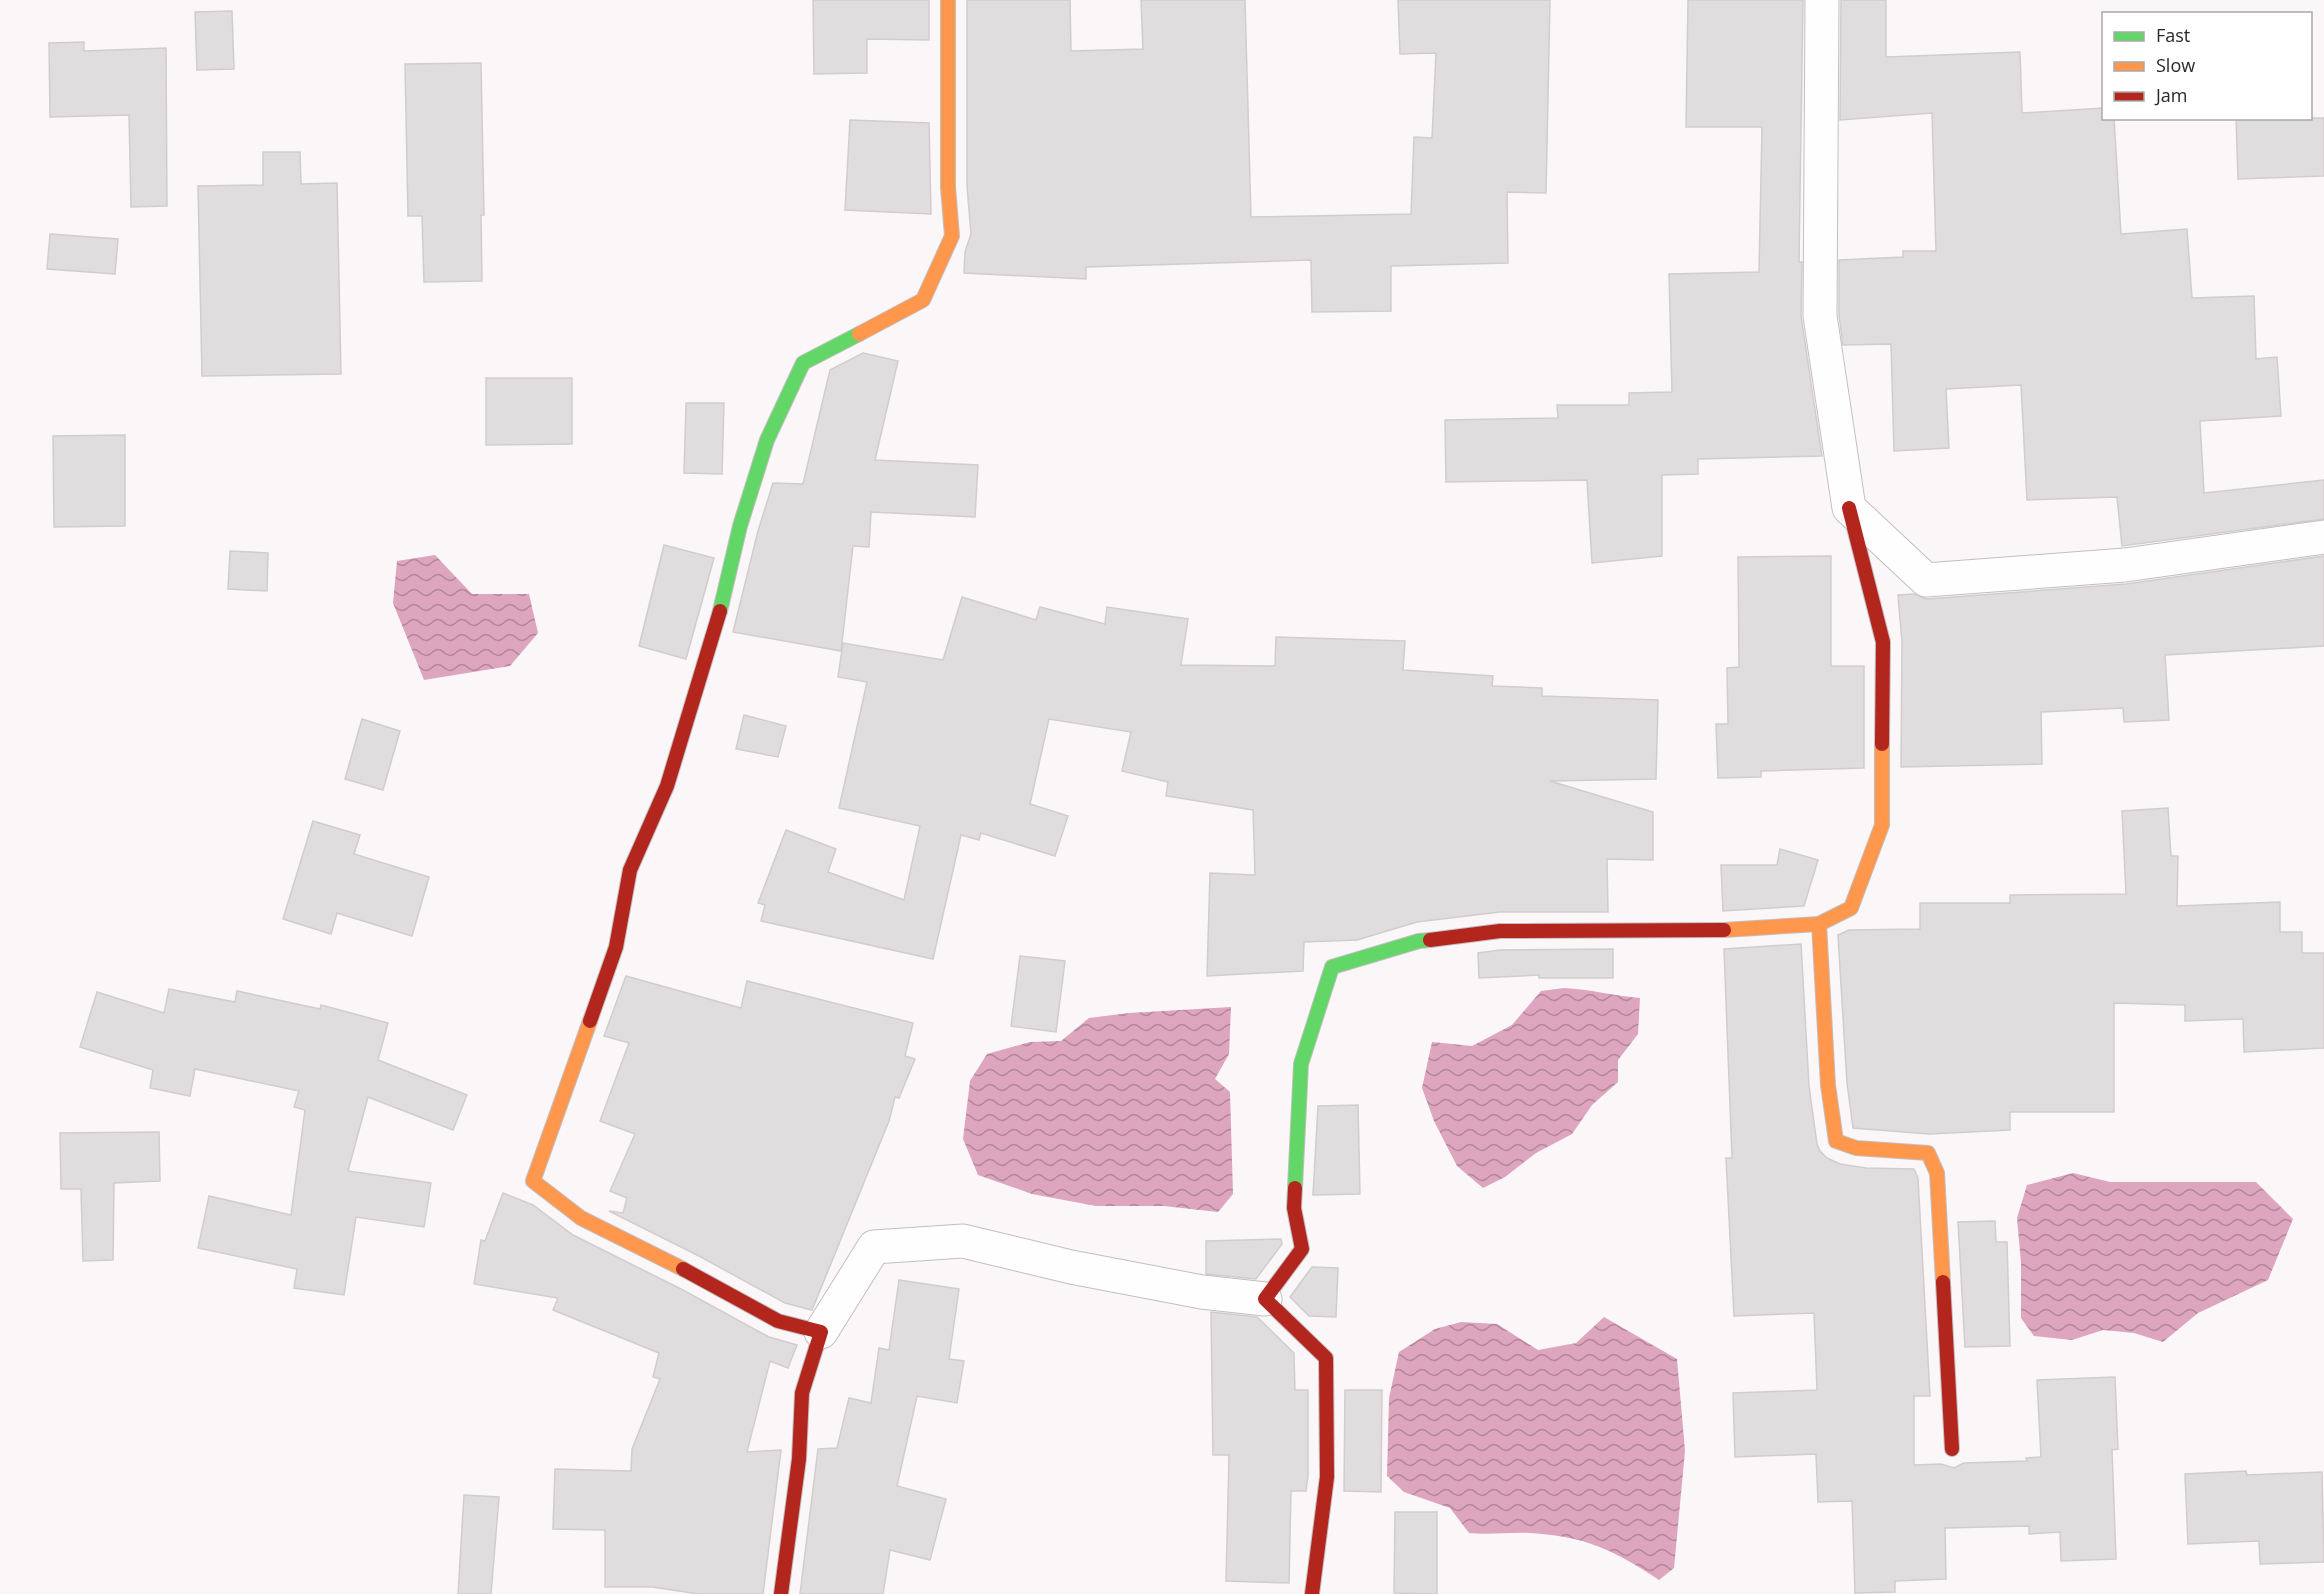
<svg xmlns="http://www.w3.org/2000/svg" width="2324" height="1594" font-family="'Open Sans',sans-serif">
<defs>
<pattern id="water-waves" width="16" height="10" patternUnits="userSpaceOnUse" patternTransform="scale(1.5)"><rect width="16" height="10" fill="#dda5be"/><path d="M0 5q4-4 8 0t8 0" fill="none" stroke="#b3869a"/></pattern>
</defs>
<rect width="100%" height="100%" fill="#fbf6f8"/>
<g fill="url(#water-waves)">
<polygon points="435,555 472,594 529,594 538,633 510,666 424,680 393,603 397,561"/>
<path d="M 1564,988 C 1590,989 1614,996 1640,998 L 1638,1034 L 1618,1060 L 1618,1082 L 1592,1105 L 1572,1134 L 1536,1153 L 1505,1177 L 1483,1188 L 1457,1166 L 1434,1121 L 1422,1088 L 1432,1042 L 1472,1046 L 1512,1025 L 1541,991 Z"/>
<polygon points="1231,1007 1229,1054 1215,1079 1230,1092 1233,1194 1218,1212 1164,1206 1096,1206 1032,1194 978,1175 963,1139 970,1081 987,1054 1030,1042 1061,1041 1089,1018 1129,1013"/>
<polygon points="2073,1173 2110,1182 2256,1182 2293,1219 2268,1280 2198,1313 2163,1342 2134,1333 2103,1330 2072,1340 2034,1336 2021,1318 2021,1263 2017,1218 2027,1185"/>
<path d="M 1604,1317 L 1677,1359 L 1685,1451 L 1674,1568 L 1659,1580 C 1614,1550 1585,1536 1530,1533 C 1509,1532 1490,1535 1469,1533 L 1450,1508 L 1404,1492 L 1387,1476 L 1389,1398 L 1399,1352 L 1435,1329 L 1461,1322 L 1497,1324 L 1538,1350 L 1576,1343 Z"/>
</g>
<g fill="#e0ddde" stroke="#d1cdcf" stroke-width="1.5">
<polygon points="813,0 929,0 929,40 867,39 867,73 814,74"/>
<polygon points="967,0 1070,0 1071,51 1143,49 1141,0 1245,0 1251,217 1411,214 1414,137 1432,138 1436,53 1400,54 1398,0 1550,0 1546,193 1507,192 1508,263 1391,266 1391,311 1312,312 1311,260 1086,267 1086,279 964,273 965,252 971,234 967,186"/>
<polygon points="1688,0 1803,0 1799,262 1802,262 1801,316 1822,456 1698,459 1698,474 1662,475 1662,556 1592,563 1587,480 1446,482 1445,420 1558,418 1557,405 1629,405 1629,393 1672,392 1669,274 1759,272 1762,127 1686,127"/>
<polygon points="1841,0 1886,0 1886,57 2020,52 2022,113 2103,108 2103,118 2114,118 2121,234 2187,229 2192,298 2254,296 2256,359 2277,357 2281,416 2200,421 2204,493 2324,480 2324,519 2122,546 2117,497 2027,500 2021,385 1946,389 1949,448 1894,451 1891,344 1843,345 1839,315 1839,260 1903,257 1903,251 1936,251 1932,113 1840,120"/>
<polygon points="232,11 234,69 197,70 195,12"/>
<polygon points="84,42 84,51 166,48 167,206 131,207 129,115 50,117 49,43"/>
<polygon points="481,63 484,215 481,215 482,281 424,282 422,216 408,216 405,64"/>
<polygon points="2236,118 2324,118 2324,176 2238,179"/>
<polygon points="850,120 929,123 931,214 845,210"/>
<polygon points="263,152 300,152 301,184 337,183 341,374 202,376 198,186 263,185"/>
<polygon points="50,234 118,239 115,274 47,269"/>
<polygon points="863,353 898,361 875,460 978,465 975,517 871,512 869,547 853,546 841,651 733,632 758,531 773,483 803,484 830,370"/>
<polygon points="486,378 572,378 572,444 486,445"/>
<polygon points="686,403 724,403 722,474 684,473"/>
<polygon points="125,435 125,526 54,527 53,436"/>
<polygon points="664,545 714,558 686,659 639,646"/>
<polygon points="230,551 268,553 267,591 228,589"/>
<polygon points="1831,556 1831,666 1864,666 1864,768 1761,771 1761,777 1718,778 1716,724 1728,724 1727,668 1739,667 1738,557"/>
<polygon points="2324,556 2324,646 2165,655 2169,720 2124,722 2123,708 2041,712 2042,764 1901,767 1902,642 1898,595 1914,594 1927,599 2126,584"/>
<polygon points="962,597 1036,620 1040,607 1105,624 1107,607 1188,619 1181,665 1275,666 1276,637 1405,641 1403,670 1493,676 1492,686 1542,688 1542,696 1658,700 1656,779 1550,781 1653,812 1653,860 1607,859 1608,912 1500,912 1417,922 1357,940 1304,942 1303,971 1207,976 1210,873 1255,875 1253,810 1166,796 1168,782 1122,771 1131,732 1049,719 1030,804 1068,816 1055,856 981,833 979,840 961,835 933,959 761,921 765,905 758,903 786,830 836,849 828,872 904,900 920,826 839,808 867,682 838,677 843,643 943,660"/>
<polygon points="744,715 786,726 778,757 736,749"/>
<polygon points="362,719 400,731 383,790 345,779"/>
<polygon points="2168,808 2171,856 2178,856 2177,906 2280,902 2280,932 2302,932 2302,953 2324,953 2324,1048 2244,1052 2243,1019 2185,1021 2185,1005 2114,1003 2114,1112 2010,1112 2010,1130 1929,1134 1853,1128 1847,1083 1838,935 1849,930 1920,929 1920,903 2010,903 2010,895 2126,894 2122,811"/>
<polygon points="313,821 360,835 354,854 429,877 412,936 337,913 331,934 283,919"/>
<polygon points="1780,849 1818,860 1804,906 1723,911 1721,865 1777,865"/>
<polygon points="1801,944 1809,1086 1817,1144 1820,1151 1827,1158 1840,1164 1866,1168 1914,1169 1918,1178 1930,1396 1914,1396 1914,1465 1941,1464 1954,1468 1964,1463 2027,1461 2026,1458 2041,1457 2037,1380 2115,1377 2118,1449 2112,1450 2116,1559 2061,1561 2060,1532 2029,1534 2029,1526 1945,1528 1946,1579 1895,1581 1895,1592 1855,1593 1852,1501 1818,1502 1816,1454 1735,1457 1733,1393 1817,1390 1814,1313 1734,1316 1726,1158 1732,1158 1724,949"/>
<polygon points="1613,949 1613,978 1539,978 1539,975 1479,978 1478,953 1501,950"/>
<polygon points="1020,956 1065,961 1056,1032 1011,1026"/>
<polygon points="626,976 741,1008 747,981 913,1023 905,1056 915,1059 899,1098 895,1097 889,1121 812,1310 785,1303 699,1256 609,1211 623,1213 627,1198 610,1191 635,1134 600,1121 629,1043 604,1036"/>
<polygon points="169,989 235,1002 237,991 320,1009 321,1005 388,1023 378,1060 467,1095 453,1130 368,1097 348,1171 431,1183 424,1227 356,1217 344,1295 294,1288 297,1269 198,1248 209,1196 291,1215 305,1110 294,1107 299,1091 195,1069 190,1096 150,1088 153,1070 80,1047 97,992 164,1013"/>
<polygon points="1358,1105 1360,1194 1313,1195 1318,1106"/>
<polygon points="159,1132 160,1181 114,1183 113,1260 83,1261 81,1189 61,1189 60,1133"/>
<polygon points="503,1193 533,1205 573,1235 681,1289 769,1337 797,1345 788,1368 770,1361 747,1452 781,1450 763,1594 699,1594 652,1587 605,1587 605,1530 553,1529 555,1469 631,1471 632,1449 660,1379 653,1377 659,1353 553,1310 558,1298 474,1284 481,1240 485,1241"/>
<polygon points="1995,1221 1996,1242 2007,1242 2010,1346 1965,1347 1958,1222"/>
<polygon points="1281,1239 1282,1244 1256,1279 1206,1274 1206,1241"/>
<polygon points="1312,1267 1338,1268 1336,1317 1309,1316 1290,1297"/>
<polygon points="899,1280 959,1289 949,1359 964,1361 957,1403 917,1396 897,1486 946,1499 930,1560 890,1550 883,1594 800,1594 818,1449 837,1448 849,1398 871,1403 879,1348 889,1350"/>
<polygon points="1211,1312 1257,1317 1294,1353 1295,1390 1308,1390 1308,1476 1306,1491 1291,1491 1289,1583 1226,1581 1229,1455 1213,1455"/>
<polygon points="1345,1390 1382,1390 1381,1492 1344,1491"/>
<polygon points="2246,1471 2247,1475 2322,1472 2324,1562 2260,1564 2259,1541 2188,1544 2185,1474"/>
<polygon points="464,1495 499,1497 491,1594 458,1594"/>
<polygon points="1395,1512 1437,1512 1437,1594 1394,1593"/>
</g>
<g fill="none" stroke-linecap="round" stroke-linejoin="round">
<defs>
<g id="street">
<polyline points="1822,0 1820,316 1849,508 1926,580 2125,565 2324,537"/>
<polyline points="821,1332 874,1247 963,1241 1071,1267 1202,1292 1265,1299"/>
</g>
<g id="fast">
<polyline points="720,611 740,526 767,440 803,363 859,334"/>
<polyline points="1295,1188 1301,1064 1332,967 1419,941 1430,940"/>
</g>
<g id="slow">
<polyline points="859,334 923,300 952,236 948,187 948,0"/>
<polyline points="1819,924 1828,1085 1836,1141 1856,1148 1928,1153 1937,1173 1943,1282"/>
<polyline points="1724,930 1819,924 1851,908 1882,825 1882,744"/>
<polyline points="590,1021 533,1181 581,1218 683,1269"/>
</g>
<g id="jam">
<polyline points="1849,508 1883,642 1882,744"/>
<polyline points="1430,940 1500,931 1724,930"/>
<polyline points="590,1021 616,947 630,870 667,786 720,611"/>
<polyline points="1295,1188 1294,1208 1302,1249 1265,1299 1326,1358 1327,1477 1312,1594"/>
<polyline points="683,1269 778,1321 821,1332 802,1393 799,1459 781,1594"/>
<polyline points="1943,1282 1952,1449"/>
</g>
</defs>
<use href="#street" stroke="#c3bec0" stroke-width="35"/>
<use href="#fast" stroke="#c3bec0" stroke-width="16"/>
<use href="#slow" stroke="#c3bec0" stroke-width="16"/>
<use href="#jam" stroke="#c3bec0" stroke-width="16"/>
<use href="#street" stroke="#fefefe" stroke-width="33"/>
<use href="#fast" stroke="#63d668" stroke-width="14"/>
<use href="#slow" stroke="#ff974d" stroke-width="14"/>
<use href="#jam" stroke="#b3261e" stroke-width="14"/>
</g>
<rect x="2102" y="12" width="210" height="108" fill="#ffffff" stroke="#aaa9a9" stroke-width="1.5"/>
<rect x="2114" y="32" width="30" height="9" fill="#63d668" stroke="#aaa9a9" stroke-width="1.5"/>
<text x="2156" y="42" font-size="18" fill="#2b2729">Fast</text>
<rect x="2114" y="62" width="30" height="9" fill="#ff974d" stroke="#aaa9a9" stroke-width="1.5"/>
<text x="2156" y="72" font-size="18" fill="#2b2729">Slow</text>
<rect x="2114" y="92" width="30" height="9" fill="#b3261e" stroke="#aaa9a9" stroke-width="1.5"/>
<text x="2156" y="102" font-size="18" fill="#2b2729">Jam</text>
</svg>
